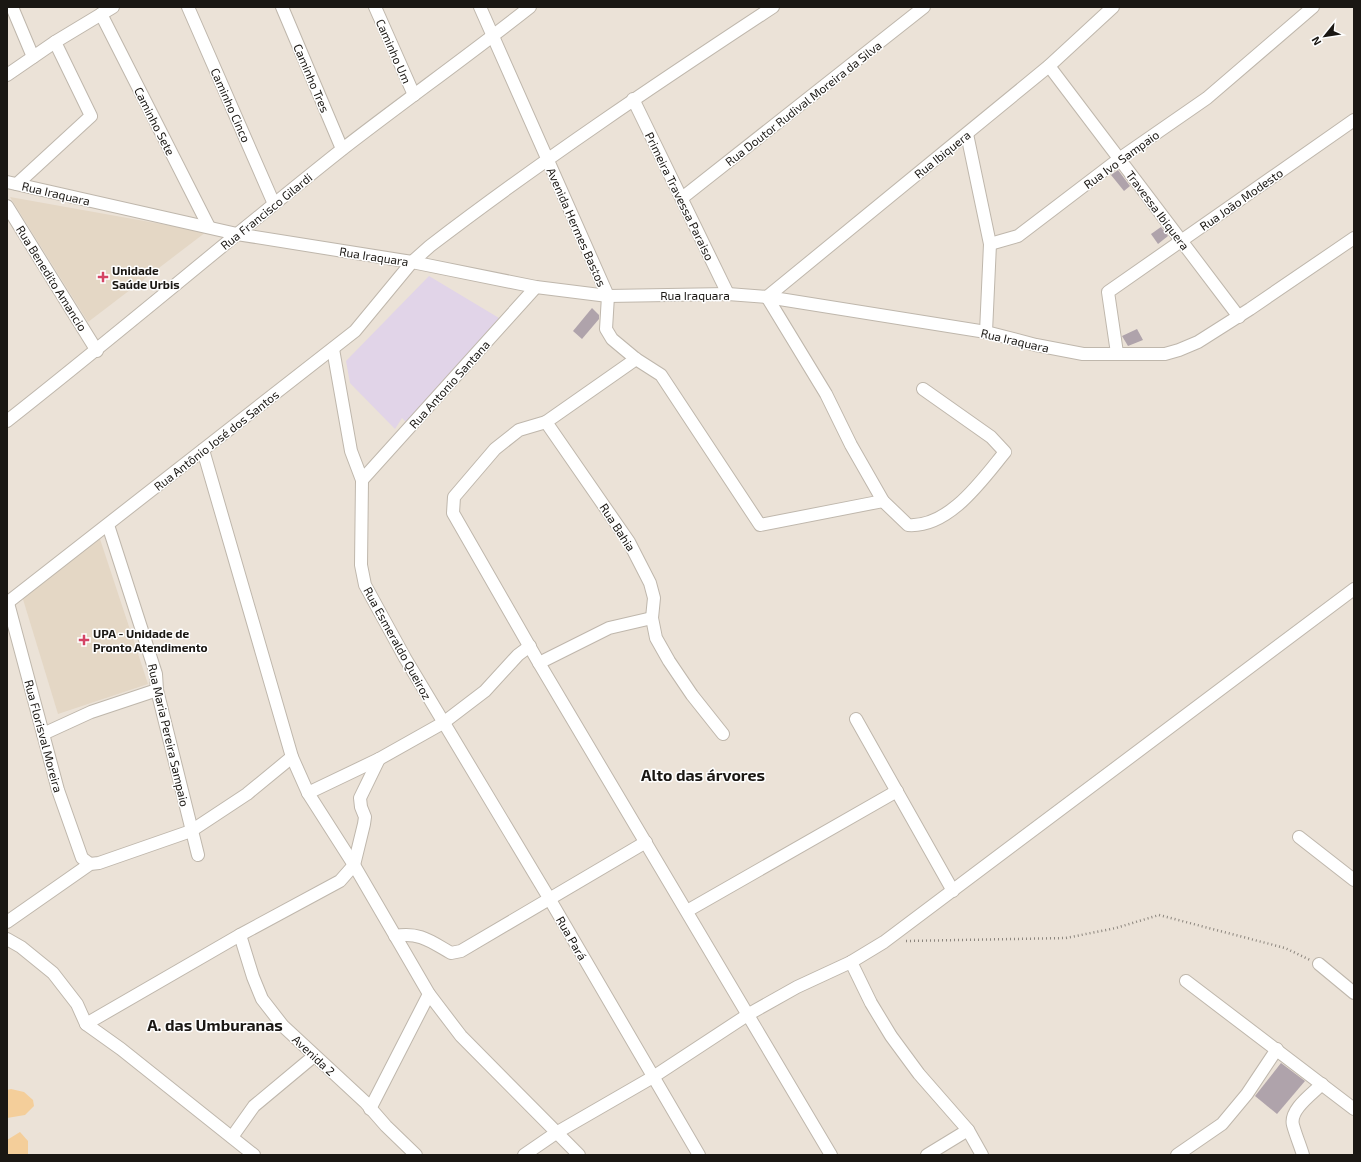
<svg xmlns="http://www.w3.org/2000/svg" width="1361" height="1162" font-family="'Exo 2',sans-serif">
<rect width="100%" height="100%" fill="#ebe2d7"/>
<polygon fill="#e1d4e8" points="429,276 499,318 419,414 407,423 402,418 395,429 350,383 346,361"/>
<g fill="#e4d7c5">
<polygon points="10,197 206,232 88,322"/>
<polygon points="98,533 148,684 58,714 22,596"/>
</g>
<g fill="#f4ce9a">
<polygon points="11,1089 24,1092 33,1100 34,1106 25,1115 7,1118 7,1090"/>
<polygon points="20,1132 28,1141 28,1155 7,1155 7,1140"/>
</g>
<g fill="#afa3ab">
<polygon points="1118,170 1130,186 1124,191 1111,175"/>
<polygon points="1161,227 1168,236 1158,244 1151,234"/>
<polygon points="592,308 599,315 599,319 582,339 573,331"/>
<polygon points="1137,329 1143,340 1128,346 1122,336"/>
<polygon points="1281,1063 1305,1081 1277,1114 1255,1096"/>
</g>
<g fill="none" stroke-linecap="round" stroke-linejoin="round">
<defs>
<g id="minor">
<polyline points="12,7 33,57"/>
<polyline points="188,7 274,204"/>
<polyline points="282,7 342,149"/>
<polyline points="375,7 414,95"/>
<polyline points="480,7 608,296 606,329 612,339 636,359 661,375 760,525 883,501"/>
<polyline points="101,14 209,227"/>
<polyline points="1049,66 1239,317"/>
<polyline points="7,75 55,42 113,7"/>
<polyline points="633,99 728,294"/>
<polyline points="967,134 990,244 986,332"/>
<polyline points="7,182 237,234 412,262 536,287 608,296 728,294 767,297 986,332 1036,345 1083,354 1165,354 1179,350 1198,342 1250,309 1354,238"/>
<polyline points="17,184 91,116 55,42"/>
<polyline points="682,198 924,7"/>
<polyline points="7,206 97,351"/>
<polyline points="990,244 1018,236 1119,159 1207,98 1313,7"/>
<polyline points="333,349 351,451 362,480 361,565 365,585 405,658 549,898 699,1155"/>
<polyline points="1117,353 1108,292 1354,120"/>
<polyline points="636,359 546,422 629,542 650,583 654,598 652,618 656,638 669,661 692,695 723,734"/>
<path d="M 923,389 L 991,437 L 1005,452 C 982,480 949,528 908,525 L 883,501 L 851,445 L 826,394 L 767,297 L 1049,66 L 1113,7"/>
<path d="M 7,421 C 119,333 228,240 340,151 C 403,102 468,56 530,7"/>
<polyline points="546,422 519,430 495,449 454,497 453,513 539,663 831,1155"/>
<polyline points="203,450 292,757 308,793 354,865 429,994 461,1036 579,1155"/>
<polyline points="362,480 536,287"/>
<polyline points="108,525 156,674 157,690 198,855"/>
<path d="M 7,603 L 355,331 L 412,262 L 430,246 C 541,161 656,84 773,7"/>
<polyline points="8,603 58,790 82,858 90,864"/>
<polyline points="539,663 609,628 652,618"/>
<polyline points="856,719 953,891"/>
<polyline points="43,734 91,712 157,690"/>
<polyline points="308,793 379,759 443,723 485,691 518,655 530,646"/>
<polyline points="1299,837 1354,880"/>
<polyline points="687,911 897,791"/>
<polyline points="7,922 90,864 99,863 191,831 247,794 292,757"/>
<polyline points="240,935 253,977 262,999 283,1026 365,1102 386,1126 416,1155"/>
<path d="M 395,936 C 420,932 430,941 451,953 L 461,951 L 646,842"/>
<polyline points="7,939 21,947 53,973 77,1004 86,1024 121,1049 254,1155"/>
<polyline points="851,962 871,1003 891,1036 919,1074 968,1130 982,1155"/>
<polyline points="1319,964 1354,993"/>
<polyline points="1186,981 1354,1109"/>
<polyline points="86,1024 240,935 340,881 354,865 364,824 365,817 361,807 360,798 379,759"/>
<polyline points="370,1109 429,994"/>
<polyline points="232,1137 254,1106 314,1056"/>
<polyline points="524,1155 556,1133 653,1077 749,1014 797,987 851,962 884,942 1354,589"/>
<polyline points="927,1155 968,1130"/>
<polyline points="1177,1155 1222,1124 1247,1094 1277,1049"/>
<path d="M 1303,1155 C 1300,1145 1296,1136 1293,1125 C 1289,1110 1312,1094 1322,1084"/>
</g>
</defs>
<use href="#minor" stroke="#bfb7ac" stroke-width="14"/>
<polyline stroke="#8b857d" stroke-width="2.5" stroke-dasharray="1 3" stroke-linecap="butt" points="906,941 1066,938 1116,928 1159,915 1285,948 1310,960"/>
<use href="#minor" stroke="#fff" stroke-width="12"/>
</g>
<g fill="#d44465" stroke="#fff" stroke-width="1.5">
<path d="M101 271h4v4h4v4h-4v4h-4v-4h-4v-4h4z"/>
<path d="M82 634h4v4h4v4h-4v4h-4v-4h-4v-4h4z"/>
</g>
<g text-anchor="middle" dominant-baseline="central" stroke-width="3" stroke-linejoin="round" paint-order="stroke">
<g font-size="12" fill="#1a1713" stroke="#fff">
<text transform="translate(394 51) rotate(66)">Caminho Um</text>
<text transform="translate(312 78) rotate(67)">Caminho Tres</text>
<text transform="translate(803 103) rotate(-38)">Rua Doutor Rudival Moreira da Silva</text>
<text transform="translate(231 105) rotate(66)">Caminho Cinco</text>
<text transform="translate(155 121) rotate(63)">Caminho Sete</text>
<text transform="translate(942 154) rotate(-39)">Rua Ibiquera</text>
<text transform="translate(1121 159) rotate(-36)">Rua Ivo Sampaio</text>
<text transform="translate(56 193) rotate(13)">Rua Iraquara</text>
<text transform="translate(680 196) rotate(64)">Primeira Travessa Paraiso</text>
<text transform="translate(1241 199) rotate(-35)">Rua João Modesto</text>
<text transform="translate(1158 210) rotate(53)">Travessa Ibiquera</text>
<text transform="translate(266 211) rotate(-39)">Rua Francisco Gilardi</text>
<text transform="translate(577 227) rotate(66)">Avenida Hermes Bastos</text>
<text transform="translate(374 256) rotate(9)">Rua Iraquara</text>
<text transform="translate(52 278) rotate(58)">Rua Benedito Amancio</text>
<text x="695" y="295">Rua Iraquara</text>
<text transform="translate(1015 340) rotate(13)">Rua Iraquara</text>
<text transform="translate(449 384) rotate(-48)">Rua Antonio Santana</text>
<text transform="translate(216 440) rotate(-38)">Rua Antônio José dos Santos</text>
<text transform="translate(618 527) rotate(57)">Rua Bahia</text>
<text transform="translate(398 643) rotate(61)">Rua Esmeraldo Queiroz</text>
<text transform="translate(169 735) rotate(77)">Rua Maria Pereira Sampaio</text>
<text transform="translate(44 736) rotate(75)">Rua Florisval Moreira</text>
<text transform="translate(572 938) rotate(60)">Rua Pará</text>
<text transform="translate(314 1055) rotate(43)">Avenida 2</text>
</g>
<g font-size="12" font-weight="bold" fill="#1a1713" stroke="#fff" text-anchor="start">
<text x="112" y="270">Unidade<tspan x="112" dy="14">Saúde Urbis</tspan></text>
<text x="93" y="633">UPA - Unidade de<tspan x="93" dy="14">Pronto Atendimento</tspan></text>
</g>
<g font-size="16" font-weight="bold" fill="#1a1713" stroke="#fff">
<text x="703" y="774">Alto das árvores</text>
<text x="215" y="1024">A. das Umburanas</text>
</g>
</g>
<rect width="1361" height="1162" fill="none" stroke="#1a1713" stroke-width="16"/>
<g transform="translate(1325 36) rotate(240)" stroke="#ffffff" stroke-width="3" paint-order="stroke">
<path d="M0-3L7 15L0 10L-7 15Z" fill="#1a1713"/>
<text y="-6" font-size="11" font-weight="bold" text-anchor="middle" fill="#1a1713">N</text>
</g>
</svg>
